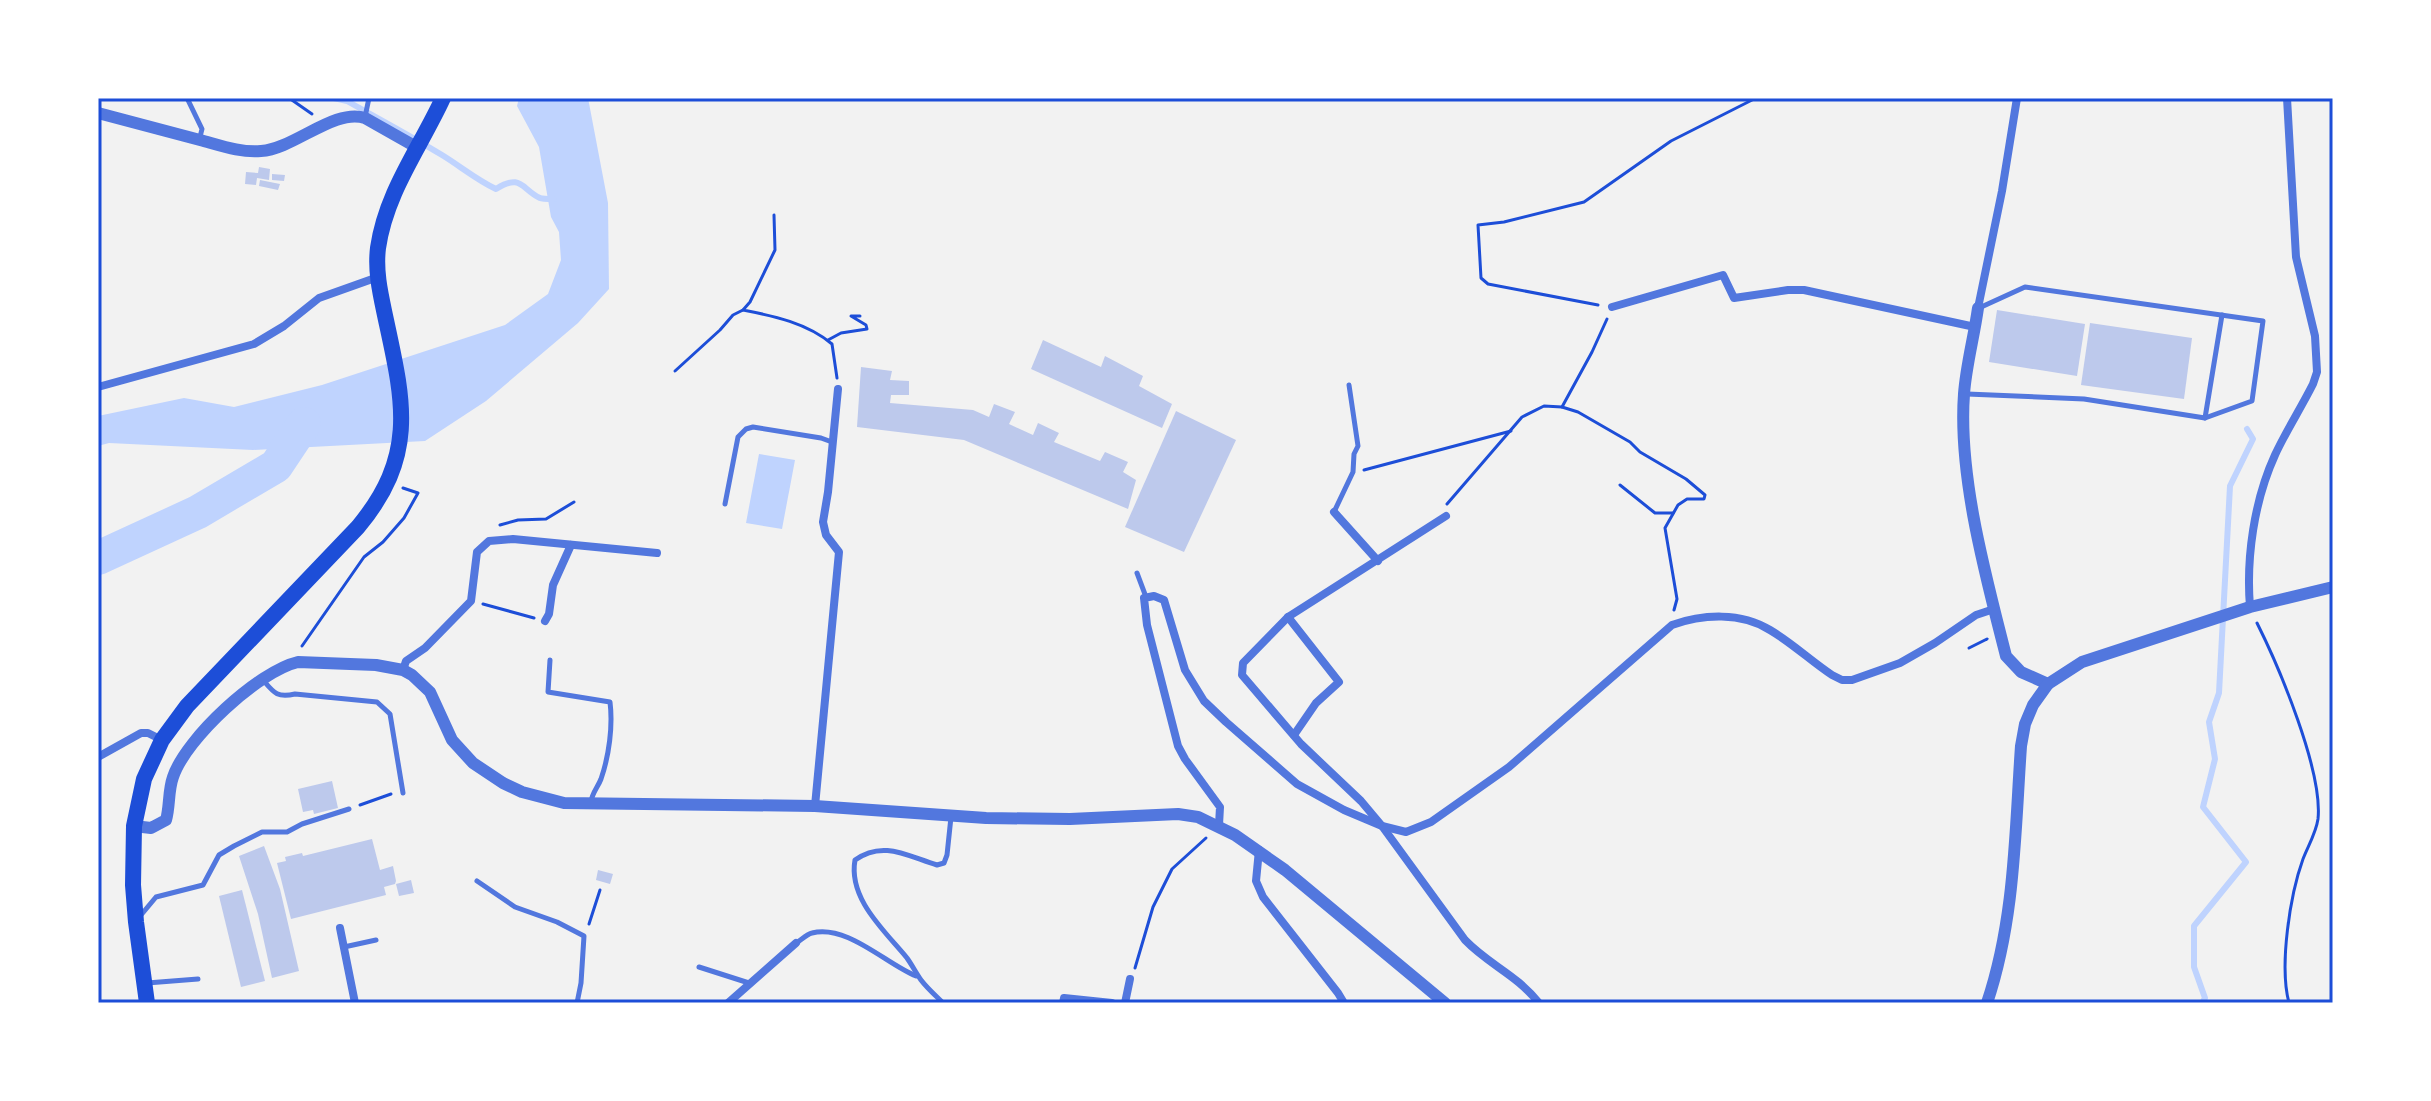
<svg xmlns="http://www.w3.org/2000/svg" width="2431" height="1101" font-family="Georgia,serif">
<rect width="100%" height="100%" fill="#f2f2f2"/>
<g fill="#bfd3fe">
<polygon points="519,98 588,98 608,203 609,289 578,323 486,401 425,441 253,450 109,443 98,446 98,416 184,398 234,407 322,385 505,325 548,294 561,260 559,232 551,217 539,147 517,106"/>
<polygon points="759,454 795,460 782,529 746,523"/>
</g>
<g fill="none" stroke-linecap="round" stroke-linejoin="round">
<g stroke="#bfd3fe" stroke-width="6">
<path d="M 334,98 L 347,101 C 379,119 411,136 442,155 C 460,166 477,180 496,189 C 522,173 521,189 540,198 C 542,199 552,199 554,199"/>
<polyline points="2202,1003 2205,998 2194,967 2194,926 2246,862 2203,807 2215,759 2209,722 2219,693 2230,486 2253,439 2247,429"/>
</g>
<polyline stroke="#bfd3fe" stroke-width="34" points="98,558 198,512 276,466 304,424"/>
</g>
<g fill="#bdc9ec">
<polygon points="259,167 270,169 269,180 257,178 256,185 245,184 246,172 258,173"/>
<polygon points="272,174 285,175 284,181 272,180"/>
<polygon points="260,180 280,184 278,190 259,186"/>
<polygon points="1997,310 2085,324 2077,376 1989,362"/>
<polygon points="2090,323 2192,338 2184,399 2081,385"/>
<polygon points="1043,340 1101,367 1105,356 1143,376 1139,386 1172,404 1162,428 1031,369"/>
<polygon points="861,367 892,371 890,380 909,381 909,395 891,395 890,403 973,410 989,417 994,404 1015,412 1009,424 1033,435 1038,423 1059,433 1054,442 1100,461 1105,452 1128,462 1123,472 1136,480 1128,509 964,440 857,427"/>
<polygon points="1176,411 1236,440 1184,552 1125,527"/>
<polygon points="332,781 338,808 314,814 313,810 303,812 298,789"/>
<polygon points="372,839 380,870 393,866 396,881 395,884 384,887 386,895 291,919 277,863 286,861 285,857 302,853 303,856"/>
<polygon points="264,846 280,889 299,971 272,978 258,914 239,856"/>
<polygon points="598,870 613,874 610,884 596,880"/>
<polygon points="411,880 414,893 399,896 396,884"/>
<polygon points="242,890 265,981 241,987 219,896"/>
</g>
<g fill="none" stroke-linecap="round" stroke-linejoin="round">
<g stroke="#1d4ed8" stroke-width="3">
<polyline points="289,98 312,114"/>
<path d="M 774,215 L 775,250 L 750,302 L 743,310 C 774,316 807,323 832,344 L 837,378"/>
<polyline points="1598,305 1488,284 1481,278 1478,225 1504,222 1584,202 1671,141 1756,98"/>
<polyline points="828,340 841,333 867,329 866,325 851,316 860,316"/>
<polyline points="675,371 720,330 733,315 743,310"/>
<polyline points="1562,407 1578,412 1630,442 1640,452 1686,479 1705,495 1704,499 1687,499 1678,505 1665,528 1677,599 1674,610"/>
<polyline points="1364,470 1511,431"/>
<polyline points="1620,485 1655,513 1673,513"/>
<polyline points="1447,504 1522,417 1544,406 1562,407 1592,352 1607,319"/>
<polyline points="500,525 518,520 546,519 574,502"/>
<polyline points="483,604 534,618"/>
<path d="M 2257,623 C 2279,667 2323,771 2318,819 C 2316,833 2308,846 2303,859 C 2290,895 2279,966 2289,1003"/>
<polyline points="302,646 364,557 383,542 404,518 418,493 403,488"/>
<polyline points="1969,648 1987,639"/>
<polyline points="360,805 391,794"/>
<polyline points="589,924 600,890"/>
<polyline points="1135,968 1153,907 1172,869 1206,838"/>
</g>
<g stroke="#5277de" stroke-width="5">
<polyline points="187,98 202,129 200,137"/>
<polyline points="365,117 369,98"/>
<polyline points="1967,394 2084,399 2205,418 2252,401 2263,321 2025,287 1979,308"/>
<polyline points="2205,418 2222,315"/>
<polyline points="725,504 738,437 746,429 753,427 821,438 832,442"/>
<polyline points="1334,512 1353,472 1354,454 1358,446 1349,385"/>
<polyline points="1137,573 1146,597"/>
<path d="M 550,660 L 548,692 L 610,702 C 613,726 609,756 601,779 C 598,787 592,793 591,802"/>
<path d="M 263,680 C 274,693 277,698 295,694 L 377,702 L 390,714 L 403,793"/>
<polyline points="477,881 515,907 557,922 584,936 581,983 577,1003"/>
<polyline points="141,915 156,897 203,885 219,855 234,846 262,832 287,832 302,824 349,809"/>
<path d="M 796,943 C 801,940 807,934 812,933 C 847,924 886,964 916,976"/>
<polyline points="344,947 376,940"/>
<polyline points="699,967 749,983"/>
<polyline points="147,983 198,979"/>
<path d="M 943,1003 C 935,995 927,988 921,980 C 916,973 912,965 907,958 C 885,931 848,899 855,860 C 883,840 907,856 937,865 L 944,863 L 947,855 L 951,817"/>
</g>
<g stroke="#5277de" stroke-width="8">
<polyline points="1612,307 1723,275 1734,298 1788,290 1804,290 1975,327"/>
<polyline points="1978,308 2002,191 2017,98"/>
<polyline points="98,387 254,344 284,326 319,298 378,277"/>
<polyline points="1334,512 1378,561"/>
<path d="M 1446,516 L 1288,617 L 1243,663 L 1242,675 L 1301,744 L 1361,801 L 1382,826 L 1465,940 C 1489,965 1516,974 1539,1003"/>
<path d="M 2250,607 C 2246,558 2254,501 2275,455 C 2286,431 2301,408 2313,384 L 2317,372 L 2315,336 L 2296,257 L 2287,98"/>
<polyline points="1288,617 1339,682 1316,703 1294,735"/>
<polyline points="545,621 549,614 553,585 571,545"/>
<polyline points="403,670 406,661 425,648 471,601 477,552 489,541 513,539 657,553"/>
<polyline points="98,757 141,733 148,733 162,740"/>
<polyline points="815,806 839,552 826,535 823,522 828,492 838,389"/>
<path d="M 1219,825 L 1220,807 L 1185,759 L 1178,746 L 1147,625 L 1144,598 L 1154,596 L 1164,600 L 1185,670 L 1204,701 L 1226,722 L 1297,784 L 1344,810 L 1382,826 L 1406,832 L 1431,822 L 1509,767 L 1672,625 C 1703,614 1741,612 1770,630 C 1792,643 1811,661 1832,675 L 1842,680 L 1852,680 L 1900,663 L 1935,643 L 1976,615 L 1994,609"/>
<polyline points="1259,850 1256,881 1263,897 1338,993 1344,1003"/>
<polyline points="340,928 355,1003"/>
<polyline points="728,1003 796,943"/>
<polyline points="1063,1003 1064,998 1112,1003"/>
<polyline points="1125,1003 1130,979"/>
</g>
<g stroke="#5277de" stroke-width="12">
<path d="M 98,113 C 132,122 166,131 200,140 C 219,145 241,153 261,151 C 294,149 334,108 365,118 L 418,148"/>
<path d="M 1978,308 C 1974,337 1966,366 1964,394 C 1958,476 1986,577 2006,656 L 2021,672 L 2048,684"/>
<path d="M 134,826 L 151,828 L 166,820 C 170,806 168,791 173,777 C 186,738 259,671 298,662 L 376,665 L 403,670 L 412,675 L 430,692 L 452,740 L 473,763 L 503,783 L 522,792 L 564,803 L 815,806 L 986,818 L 1070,819 L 1178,814 L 1198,817 L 1235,835 L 1285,870 L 1445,1003"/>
<path d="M 1987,1003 C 2015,920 2015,832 2021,746 L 2025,724 L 2033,705 L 2048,684 L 2082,662 L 2250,607 L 2333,587"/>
</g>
<path stroke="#1d4ed8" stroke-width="16" d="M 147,1003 L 136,922 L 133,885 L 134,826 L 144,779 L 162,740 L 187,706 L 358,527 C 417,456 404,403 386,320 C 381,296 375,273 378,248 C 386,192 420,148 443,98"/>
</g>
<rect width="2431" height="1101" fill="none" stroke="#ffffff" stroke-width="200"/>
<rect x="100" y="100" width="2231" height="901" fill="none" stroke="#1d4ed8" stroke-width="3"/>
</svg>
